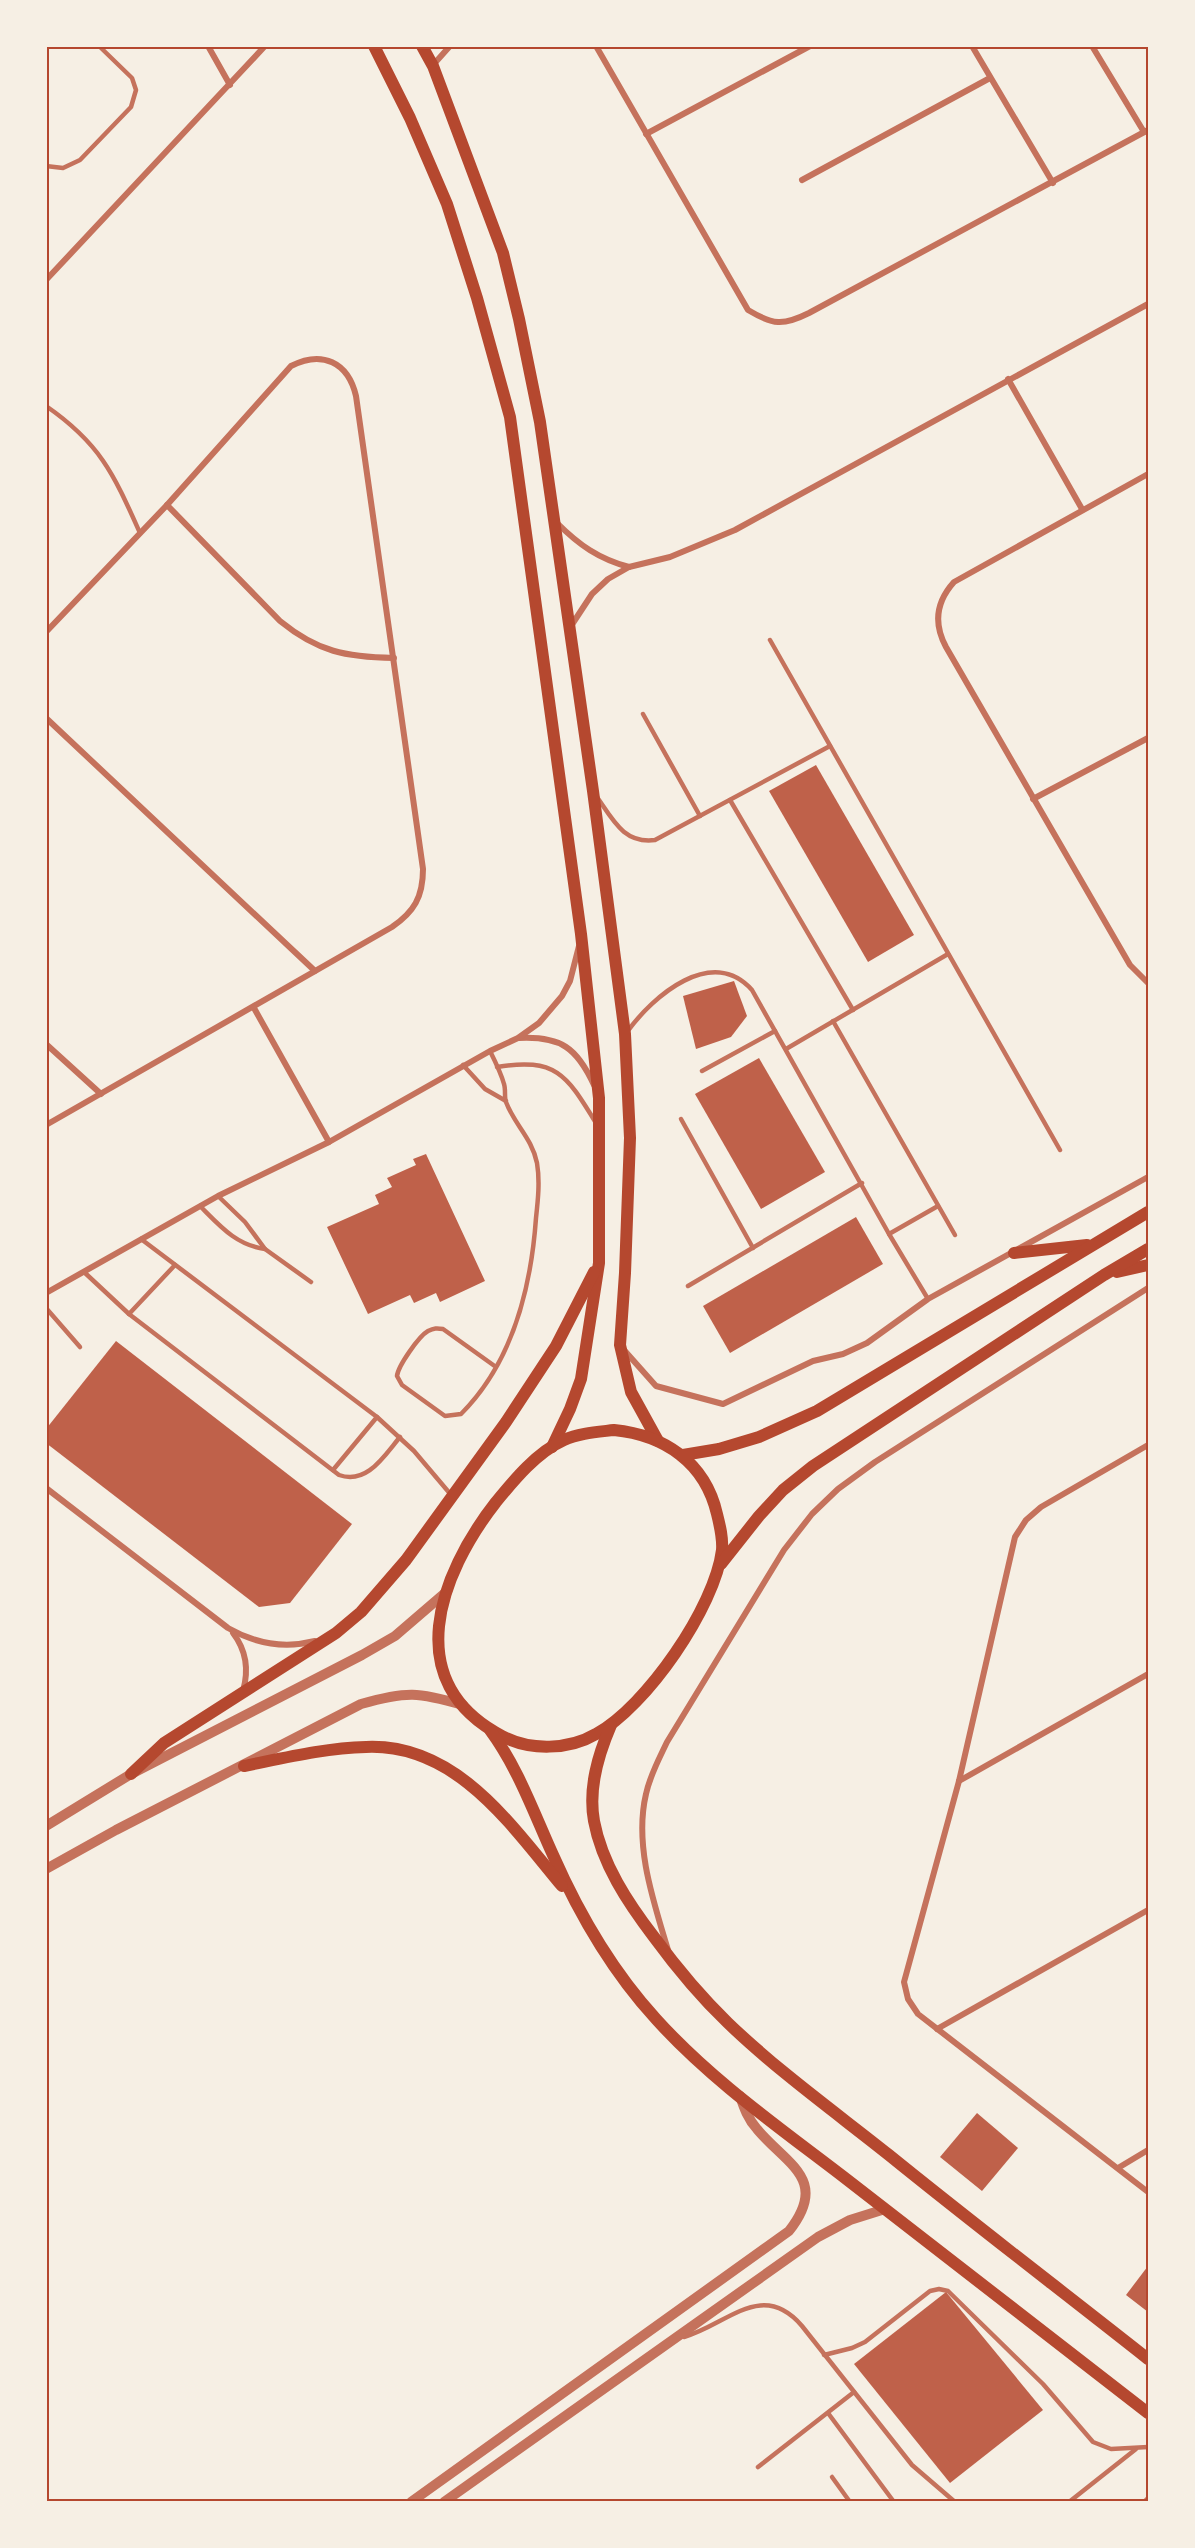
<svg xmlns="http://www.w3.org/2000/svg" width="1195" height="2548" font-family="Commissioner,sans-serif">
<rect width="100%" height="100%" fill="#f6efe4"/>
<g fill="#bf614a">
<polygon points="816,765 914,935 868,962 769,791"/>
<polygon points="734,981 747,1016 731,1037 696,1049 683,996"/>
<polygon points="759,1058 825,1172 761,1209 695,1094"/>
<polygon points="426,1154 485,1281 440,1302 436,1293 414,1303 410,1295 368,1314 327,1227 379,1204 375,1195 392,1187 387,1178 416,1165 413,1159"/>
<polygon points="856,1217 883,1264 730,1353 703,1306"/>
<polygon points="116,1341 352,1524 290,1603 259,1607 46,1443 46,1429"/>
<polygon points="977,2113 1018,2148 982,2191 940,2157"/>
<polygon points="1148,2266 1148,2312 1126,2295"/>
<polygon points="946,2292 1043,2410 950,2483 854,2364"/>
</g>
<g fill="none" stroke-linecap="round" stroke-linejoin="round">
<g stroke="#c5725c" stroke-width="4.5">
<polyline points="46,166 63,168 80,160 131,107 136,90 132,78 99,46"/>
<path d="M 46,406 C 101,444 114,475 140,533"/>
<polyline points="770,640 1060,1150"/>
<polyline points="643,714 700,816"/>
<path d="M 597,797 C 613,820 624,844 655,840 L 830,746"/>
<polyline points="730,800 853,1010"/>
<polyline points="833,1021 955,1235"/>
<path d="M 627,1032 C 653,996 712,945 752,990 L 889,1234 L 928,1299"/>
<polyline points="786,1049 948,954"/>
<path d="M 490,1051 C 495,1061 501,1073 504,1084 C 506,1090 504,1097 506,1102 C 514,1124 532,1138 537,1163 C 540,1181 538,1200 536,1218 C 531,1289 513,1362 461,1414 L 445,1416 L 402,1385 L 397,1376 C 398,1366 419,1336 428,1331 C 434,1328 437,1328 443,1329 L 496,1367"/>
<polyline points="463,1065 485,1089 506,1101"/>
<path d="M 497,1067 C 557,1057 567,1076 596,1123"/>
<polyline points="702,1071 775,1031"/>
<polyline points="681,1119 753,1248"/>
<polyline points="218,1196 245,1222 265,1249 311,1282"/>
<path d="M 200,1206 C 220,1226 236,1245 265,1249"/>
<polyline points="889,1234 938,1206"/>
<polyline points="141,1239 377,1417 414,1451 452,1496"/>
<path d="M 84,1272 L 129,1314 L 339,1475 C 367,1485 384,1456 400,1437"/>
<polyline points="688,1286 862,1183"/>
<polyline points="46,1308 80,1347"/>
<polyline points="129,1314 175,1265"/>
<polyline points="333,1470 377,1417"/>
<path d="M 684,2337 C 727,2325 762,2279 802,2326 L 912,2465 L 955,2502"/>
<polyline points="824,2355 852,2348 865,2342 930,2291 939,2289 948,2291 1043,2384 1093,2442 1111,2449 1148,2447"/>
<polyline points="828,2413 894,2502"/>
<polyline points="758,2467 854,2392"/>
<polyline points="832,2477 850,2502"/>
<polyline points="1069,2502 1136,2449"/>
<polyline points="1144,2502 1148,2498"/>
</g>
<g stroke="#c5725c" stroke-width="6">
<polyline points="208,46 230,85"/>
<path d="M 596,46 L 748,310 C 773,325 783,326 809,313 L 1148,130"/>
<polyline points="972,46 1053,183"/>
<polyline points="1092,46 1144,132"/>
<polyline points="433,65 450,46"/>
<polyline points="646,134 810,46"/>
<polyline points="802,180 990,78"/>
<polyline points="46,280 265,46"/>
<polyline points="1008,379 1082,509"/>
<path d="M 1148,474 L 954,582 C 936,602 933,623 946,647 L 1130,965 L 1148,983"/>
<path d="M 167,505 L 280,621 C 318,652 346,657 394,658"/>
<path d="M 557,523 C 579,545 599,559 629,567"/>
<polyline points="571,626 592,594 608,579 629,567 670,557 735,530 1148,304"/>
<path d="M 46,632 L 167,505 L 291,366 C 322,350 348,362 356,396 L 423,869 C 423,897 414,912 392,927 L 46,1125"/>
<polyline points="46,718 315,971"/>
<polyline points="1033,799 1148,738"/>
<polyline points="254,1008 329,1142"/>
<path d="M 519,1038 C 561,1036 577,1048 594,1085"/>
<polyline points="46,1044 101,1094"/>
<polyline points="46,1293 218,1196 329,1142 490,1051 518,1038 539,1023 562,996 570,981 579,946"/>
<polyline points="624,1350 656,1386 723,1404 813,1361 843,1354 867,1343 928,1299 1148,1177"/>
<polyline points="1148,1445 1041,1507 1026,1520 1015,1537 959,1781 904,1982 908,1999 918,2014 1148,2192"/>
<path d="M 46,1488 L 228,1628 C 256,1644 284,1649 315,1641"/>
<path d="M 233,1633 C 246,1650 249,1670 243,1691"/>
<polyline points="959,1781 1148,1674"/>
<path d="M 668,1950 C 653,1900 634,1845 646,1794 C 650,1775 659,1759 667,1742 L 784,1550 L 812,1514 L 838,1489 L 875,1462 L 1148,1288"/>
<polyline points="937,2029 1148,1910"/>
<polyline points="1118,2168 1148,2150"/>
</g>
<g stroke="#c5725c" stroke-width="10">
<polyline points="46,1826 131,1774 362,1655 395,1636 445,1593"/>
<path d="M 46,1869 L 116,1830 L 361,1704 C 407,1691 418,1692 463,1705"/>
<path d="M 411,2502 L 789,2231 C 830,2179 786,2164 757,2129 C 748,2119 744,2108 740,2096"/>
<polyline points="444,2502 818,2237 850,2220 885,2209"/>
</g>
<g stroke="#b5482f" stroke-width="12">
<polyline points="374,46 410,118 447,204 477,298 510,417 581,934 599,1098 599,1263 581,1379 570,1409 552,1447"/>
<polyline points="422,46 433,66 503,253 519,319 540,422 593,791 625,1034 630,1138 625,1273 620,1345 631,1392 658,1441"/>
<polyline points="1014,1253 1087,1245"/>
<polyline points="1117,1272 1148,1265"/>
<path d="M 614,1430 C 664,1435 705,1462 717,1514 C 720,1526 723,1538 722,1550 C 715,1607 646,1707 596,1734 C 569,1750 530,1751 502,1736 C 399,1682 439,1575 496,1502 C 514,1480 537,1452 564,1440 C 579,1433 597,1432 614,1430 Z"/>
<polyline points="683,1455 719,1449 759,1437 817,1411 1148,1212"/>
<polyline points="721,1564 759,1516 783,1490 813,1466 1104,1275 1148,1249"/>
<path d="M 611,1725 C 598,1755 588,1788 594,1821 C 602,1864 628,1903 654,1937 C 676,1967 701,1997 728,2023 C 778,2071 835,2112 889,2155 C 974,2224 1062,2291 1148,2359"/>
<path d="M 490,1730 C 518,1768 533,1811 553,1855 C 579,1914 612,1971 656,2019 C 711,2080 780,2128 845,2178 C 946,2256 1047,2334 1148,2413"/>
<path d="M 244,1766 C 284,1758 325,1748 366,1747 C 456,1743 511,1825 562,1886"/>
<polyline points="131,1774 164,1743 336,1633 361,1612 406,1560 506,1422 556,1346 594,1272"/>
</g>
</g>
<rect width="1195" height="2548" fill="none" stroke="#f6efe4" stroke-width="96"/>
<rect x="48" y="48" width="1099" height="2452" fill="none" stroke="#b5482f" stroke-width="2"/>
</svg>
